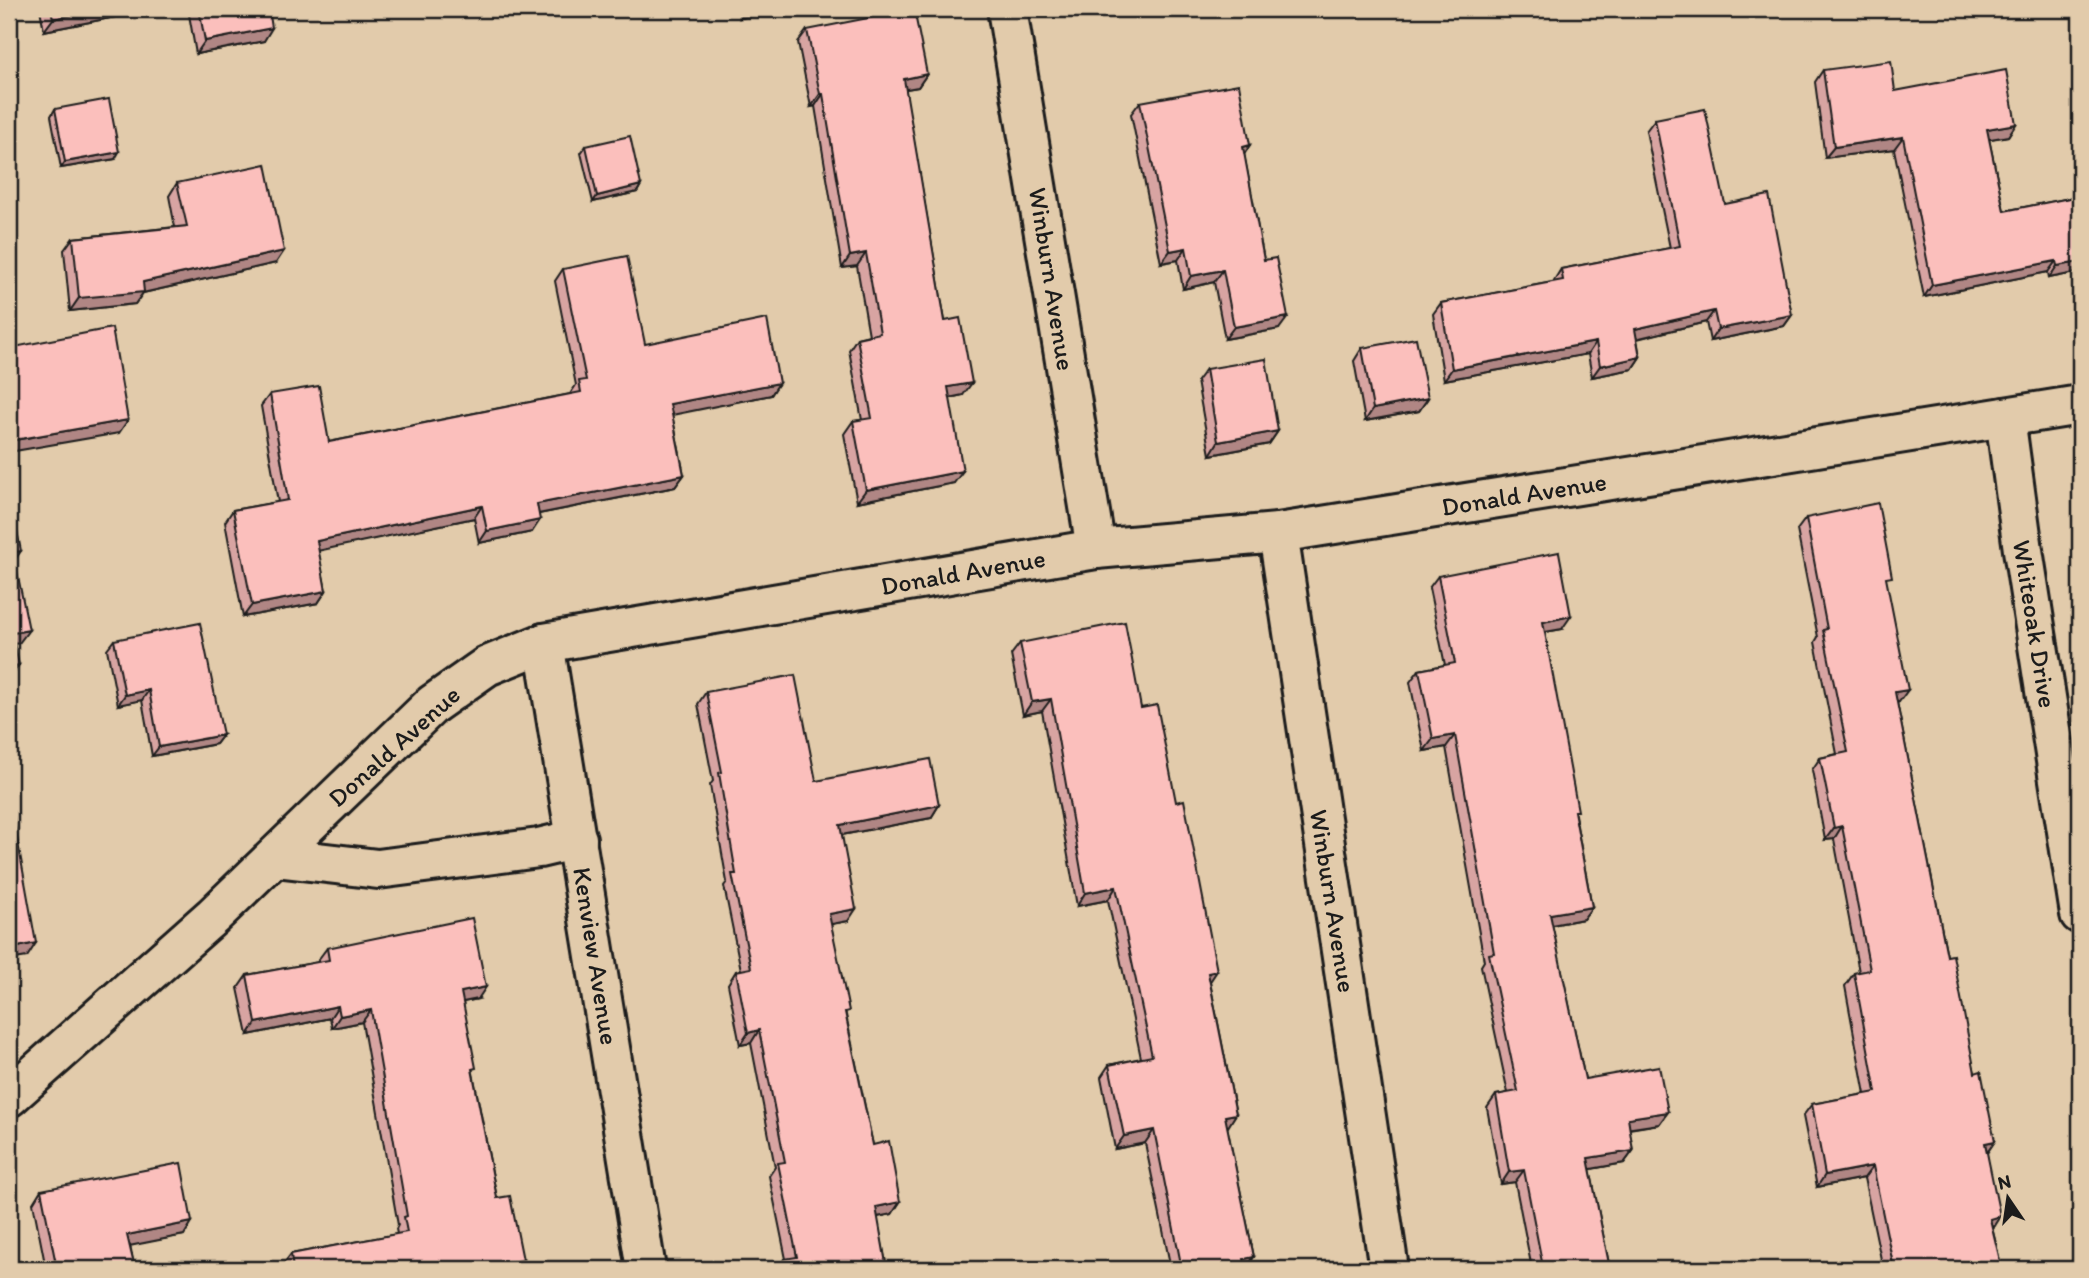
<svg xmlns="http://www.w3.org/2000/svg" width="2089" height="1278" font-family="Itim,sans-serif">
<rect width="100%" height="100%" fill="#e2cbab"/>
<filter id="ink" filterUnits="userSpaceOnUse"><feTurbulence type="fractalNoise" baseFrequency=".0143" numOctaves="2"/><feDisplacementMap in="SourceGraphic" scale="14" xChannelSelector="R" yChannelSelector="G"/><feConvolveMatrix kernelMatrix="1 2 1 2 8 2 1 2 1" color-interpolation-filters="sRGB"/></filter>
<g filter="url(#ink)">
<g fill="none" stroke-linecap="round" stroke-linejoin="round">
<defs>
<g id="minor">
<polyline points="1007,9 1096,549"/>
<polyline points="2005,417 2023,550 2080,914"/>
<polyline points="1278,533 1389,1269"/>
<polyline points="544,643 646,1269"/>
<polyline points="275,857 378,869 539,848 577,839"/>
<polyline points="9,1097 213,916 433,704 487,666 544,643 1096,549 1278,533 2080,405"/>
</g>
</defs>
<use href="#minor" stroke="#1c1c1c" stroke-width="44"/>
<use href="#minor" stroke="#e2cbab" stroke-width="38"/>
</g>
<g fill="#d8a4a2" stroke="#1c1c1c" stroke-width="2">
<polygon points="40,9 156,9 44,31"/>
<polygon points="188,9 269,9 264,41 196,54"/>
<polygon points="738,9 786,9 740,18"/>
<polygon points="807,30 927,74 918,87 905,89 945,321 963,395 949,398 954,483 857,502 844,434 853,421 862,420 849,350 857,338 869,335 857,266 842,268 815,106 811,107 798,42"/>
<polygon points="1823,70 1895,91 2016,124 2008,136 1989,139 2004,211 2080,196 2080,272 2049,278 2048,272 1924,297 1894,149 1825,158 1815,82"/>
<polygon points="1140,102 1244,154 1264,260 1279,329 1225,339 1214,282 1183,289 1178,260 1161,263 1131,114"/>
<polygon points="55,109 115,159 61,168 51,116"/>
<polygon points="1655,119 1725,204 1792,315 1784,326 1710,341 1706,322 1637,339 1640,357 1632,369 1592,377 1588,354 1444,380 1433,314 1441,303 1553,282 1561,269 1670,248 1646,131"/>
<polygon points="586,146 641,185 637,192 593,202 581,153"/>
<polygon points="177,183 276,263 143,293 135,304 70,311 64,250 73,238 175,227 169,196"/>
<polygon points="563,269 645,344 779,383 771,395 672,414 684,475 675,487 539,514 532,532 479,543 474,518 318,550 326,591 318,603 243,617 225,522 233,510 278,502 261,406 270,394 329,442 570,394 576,385 555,281"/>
<polygon points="1362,348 1428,398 1419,411 1365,421 1354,361"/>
<polygon points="1206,369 1278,431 1269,444 1210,455 1197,381"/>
<polygon points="1806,518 1887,584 1899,702 1897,703 1947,956 1975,1073 1995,1141 1987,1153 1992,1228 2002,1269 1883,1269 1864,1178 1817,1187 1803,1116 1812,1104 1865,1094 1845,986 1854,973 1859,972 1834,839 1825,840 1812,770 1820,758 1837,754 1815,642 1818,637 1797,530"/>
<polygon points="1438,576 1562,629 1545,632 1575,815 1592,907 1583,919 1552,925 1585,1079 1668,1112 1659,1124 1629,1129 1633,1151 1624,1163 1590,1169 1610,1269 1521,1269 1524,1265 1531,1264 1515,1182 1501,1184 1487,1108 1496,1095 1508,1093 1481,966 1484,961 1446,747 1424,751 1410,682 1419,670 1445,665 1429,588"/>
<polygon points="114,640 223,735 216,744 152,756 142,700 118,705 107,649"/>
<polygon points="1020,643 1141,708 1210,982 1236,1114 1227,1127 1254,1257 1246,1269 1171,1269 1145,1143 1115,1149 1101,1077 1109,1065 1141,1058 1108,900 1077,906 1042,711 1023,715 1011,655"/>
<polygon points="706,692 816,781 939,805 931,818 842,835 848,921 831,924 846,1015 873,1145 900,1202 892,1214 877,1217 887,1269 777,1269 784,1259 786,1259 769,1176 775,1167 751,1043 740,1045 728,984 736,971 741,970 724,886 727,882 710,785 713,781 698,704"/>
<polygon points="327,948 478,999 463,1002 473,1073 497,1198 523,1260 516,1269 283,1269 282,1266 291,1254 397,1234 396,1229 398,1225 362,1022 332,1028 330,1018 248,1035 238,988 247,975 319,962 318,960"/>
<polygon points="41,1190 184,1235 130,1245 135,1269 46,1269 33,1203"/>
</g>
<g fill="#b08684" stroke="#1c1c1c" stroke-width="2">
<polygon points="102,9 156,9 44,31 53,19"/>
<polygon points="746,9 786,9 740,18"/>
<polygon points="272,28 264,41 196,54 205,41"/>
<polygon points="927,74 918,87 895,91 904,79"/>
<polygon points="820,94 823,94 815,106 811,107"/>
<polygon points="2016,124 2008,136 1979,141 1987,129"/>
<polygon points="1903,137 1894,149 1825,158 1834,147"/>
<polygon points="1250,145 1242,158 1243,147"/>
<polygon points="119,152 115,159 61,168 65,162"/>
<polygon points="641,185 637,192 593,202 597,196"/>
<polygon points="1186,248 1178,260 1161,263 1170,251"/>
<polygon points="284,251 276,263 143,293 135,304 70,311 79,298 143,282"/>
<polygon points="866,253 857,266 842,268 850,256"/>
<polygon points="2056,261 2048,272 1924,297 1932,285"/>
<polygon points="2080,262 2080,272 2049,278 2057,266"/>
<polygon points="1223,270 1214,282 1183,289 1191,276"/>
<polygon points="1714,311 1706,322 1627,341 1635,329"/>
<polygon points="1792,315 1784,326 1710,341 1718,329"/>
<polygon points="1288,317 1279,329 1225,339 1234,327"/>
<polygon points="1596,342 1588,354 1444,380 1452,369"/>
<polygon points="1640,357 1632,369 1592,377 1600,366"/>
<polygon points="779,383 771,395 662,417 670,404"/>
<polygon points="972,383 963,395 939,400 948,387"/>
<polygon points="1428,398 1419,411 1365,421 1373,409"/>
<polygon points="128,420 119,433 9,452 9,441"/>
<polygon points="1278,431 1269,444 1210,455 1218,442"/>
<polygon points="963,471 954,483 857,502 866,490"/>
<polygon points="684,475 675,487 528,516 537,504"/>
<polygon points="482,506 474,518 308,553 317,541"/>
<polygon points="540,520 532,532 479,543 487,531"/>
<polygon points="21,551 12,564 13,552"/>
<polygon points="326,591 318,603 243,617 252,605"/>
<polygon points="1571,616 1562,629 1534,634 1543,622"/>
<polygon points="29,630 19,643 9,645 12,633"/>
<polygon points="19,665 9,679 9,667"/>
<polygon points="149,690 142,700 118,705 125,695"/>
<polygon points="1908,690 1899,702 1886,705 1895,692"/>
<polygon points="1051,699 1042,711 1023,715 1032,702"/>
<polygon points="223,735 216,744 152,756 159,747"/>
<polygon points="1455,735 1446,747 1424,751 1433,739"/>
<polygon points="939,805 931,818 831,837 840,825"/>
<polygon points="1842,826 1834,839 1825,840 1834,828"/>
<polygon points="1116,887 1108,900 1077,906 1085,893"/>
<polygon points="1592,907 1583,919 1541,927 1550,914"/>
<polygon points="856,909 848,921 821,926 829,914"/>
<polygon points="36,943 27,957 9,960 13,948"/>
<polygon points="16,967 9,978 9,969"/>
<polygon points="1217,971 1209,983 1208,973"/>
<polygon points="486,987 478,999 453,1004 461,992"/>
<polygon points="338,1006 330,1018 248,1035 256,1023"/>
<polygon points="371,1010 362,1022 332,1028 340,1016"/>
<polygon points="759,1030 751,1043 740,1045 748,1033"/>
<polygon points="1668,1112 1659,1124 1619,1130 1628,1118"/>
<polygon points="1236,1114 1228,1127 1216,1129 1225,1116"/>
<polygon points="1154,1130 1145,1143 1115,1149 1124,1136"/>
<polygon points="1995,1141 1986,1154 1985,1143"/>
<polygon points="1633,1151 1624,1163 1580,1171 1588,1158"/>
<polygon points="1873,1166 1864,1178 1817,1187 1825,1175"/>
<polygon points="1524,1170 1515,1182 1501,1184 1509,1172"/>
<polygon points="900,1202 892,1214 867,1219 876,1207"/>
<polygon points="2000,1216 1992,1229 1990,1219"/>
<polygon points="192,1222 184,1235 119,1248 127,1235"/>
<polygon points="1254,1257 1245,1269 1244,1259"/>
<polygon points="523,1260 516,1269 492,1269 495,1265"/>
</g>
<g fill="#fbbfbc" stroke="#1c1c1c" stroke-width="2">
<polygon points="51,9 102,9 53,19"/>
<polygon points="199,9 269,9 272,28 205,41"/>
<polygon points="914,9 927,74 904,79 945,321 960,318 972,383 948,387 963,471 866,490 853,421 872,418 857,338 880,333 866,253 850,256 823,94 820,94 807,30"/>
<polygon points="1891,61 1895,91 2006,70 2016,124 1987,129 2004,211 2080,196 2080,262 2057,266 2056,261 1932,285 1903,137 1834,147 1823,70"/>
<polygon points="1239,84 1250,145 1243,147 1264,260 1276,258 1288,317 1234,327 1223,270 1191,276 1186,248 1170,251 1140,102"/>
<polygon points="109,99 119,152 65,162 55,109"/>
<polygon points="1705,109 1725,204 1769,195 1792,315 1718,329 1714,311 1635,329 1640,357 1600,366 1596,342 1452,369 1441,303 1563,280 1561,269 1680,246 1655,119"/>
<polygon points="630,136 641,185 597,196 586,146"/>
<polygon points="266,164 284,251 143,282 144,292 79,298 73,238 187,226 177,183"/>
<polygon points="627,256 645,344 767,319 779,383 670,404 684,475 537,504 540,520 487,531 482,506 317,541 326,591 252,605 233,510 288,500 270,394 319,386 329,442 581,392 579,381 586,380 563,269"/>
<polygon points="112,328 128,420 9,441 9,348"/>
<polygon points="1416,338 1428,398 1373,409 1362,348"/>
<polygon points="1266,359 1278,431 1218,442 1206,369"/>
<polygon points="9,489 21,551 13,552 29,630 12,633 19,665 9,667"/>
<polygon points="1878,503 1892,577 1886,578 1908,690 1895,692 1947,956 1953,955 1975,1073 1981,1071 1995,1141 1985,1143 2000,1216 1990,1219 2002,1269 1894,1269 1873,1166 1825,1175 1812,1104 1876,1092 1854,973 1870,970 1842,826 1834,828 1820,758 1848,752 1823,630 1827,629 1806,518"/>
<polygon points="1559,552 1571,616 1543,622 1578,811 1574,811 1592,907 1550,914 1585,1079 1659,1066 1668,1112 1628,1118 1633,1151 1588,1158 1610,1269 1525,1269 1524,1265 1542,1262 1524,1170 1509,1172 1496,1095 1518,1091 1489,954 1494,953 1455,735 1433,739 1419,670 1455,663 1438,576"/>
<polygon points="1125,622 1141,708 1157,705 1176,802 1184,800 1217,971 1208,973 1236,1114 1225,1116 1254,1257 1244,1259 1246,1269 1182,1269 1154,1130 1124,1136 1109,1065 1152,1056 1116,887 1085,893 1051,699 1032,702 1020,643"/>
<polygon points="200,623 223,735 159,747 149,690 125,695 114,640"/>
<polygon points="795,675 816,781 930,759 939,805 840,825 856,909 829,914 849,1011 845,1012 873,1145 889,1141 900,1202 876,1207 887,1269 786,1269 784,1259 797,1257 778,1163 785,1162 759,1030 748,1033 736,971 751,968 732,874 736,874 719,773 722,772 706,692"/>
<polygon points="9,793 36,943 13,948 16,967 9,969"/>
<polygon points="472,918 486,987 461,992 476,1068 472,1069 497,1198 510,1196 523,1260 495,1265 496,1269 293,1269 291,1254 407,1232 404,1217 407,1216 371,1010 340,1016 338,1006 256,1023 247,975 329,960 327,948"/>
<polygon points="181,1163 192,1222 127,1235 135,1269 57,1269 41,1190"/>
</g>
</g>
<g text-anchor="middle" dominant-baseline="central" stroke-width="5" stroke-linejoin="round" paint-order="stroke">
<g font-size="26" fill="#1c1c1c" stroke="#e2cbab">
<text transform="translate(1052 279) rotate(81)">Winburn Avenue</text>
<text transform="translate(1524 494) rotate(-9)">Donald Avenue</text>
<text transform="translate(963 572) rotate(-10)">Donald Avenue</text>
<text transform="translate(2035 624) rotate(81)">Whiteoak Drive</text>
<text transform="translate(394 746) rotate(-42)">Donald Avenue</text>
<text transform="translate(1333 901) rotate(81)">Winburn Avenue</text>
<text transform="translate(596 956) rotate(81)">Kenview Avenue</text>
</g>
</g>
<rect width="2089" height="1278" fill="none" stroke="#e2cbab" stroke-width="35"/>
<rect x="18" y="18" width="2054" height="1243" fill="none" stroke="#1c1c1c" stroke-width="2.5" filter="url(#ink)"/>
<g transform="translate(2008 1198) rotate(347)" stroke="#e2cbab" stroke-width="5" paint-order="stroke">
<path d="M0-5L12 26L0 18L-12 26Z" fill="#1c1c1c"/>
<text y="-10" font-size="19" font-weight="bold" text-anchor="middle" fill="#1c1c1c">N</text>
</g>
</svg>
